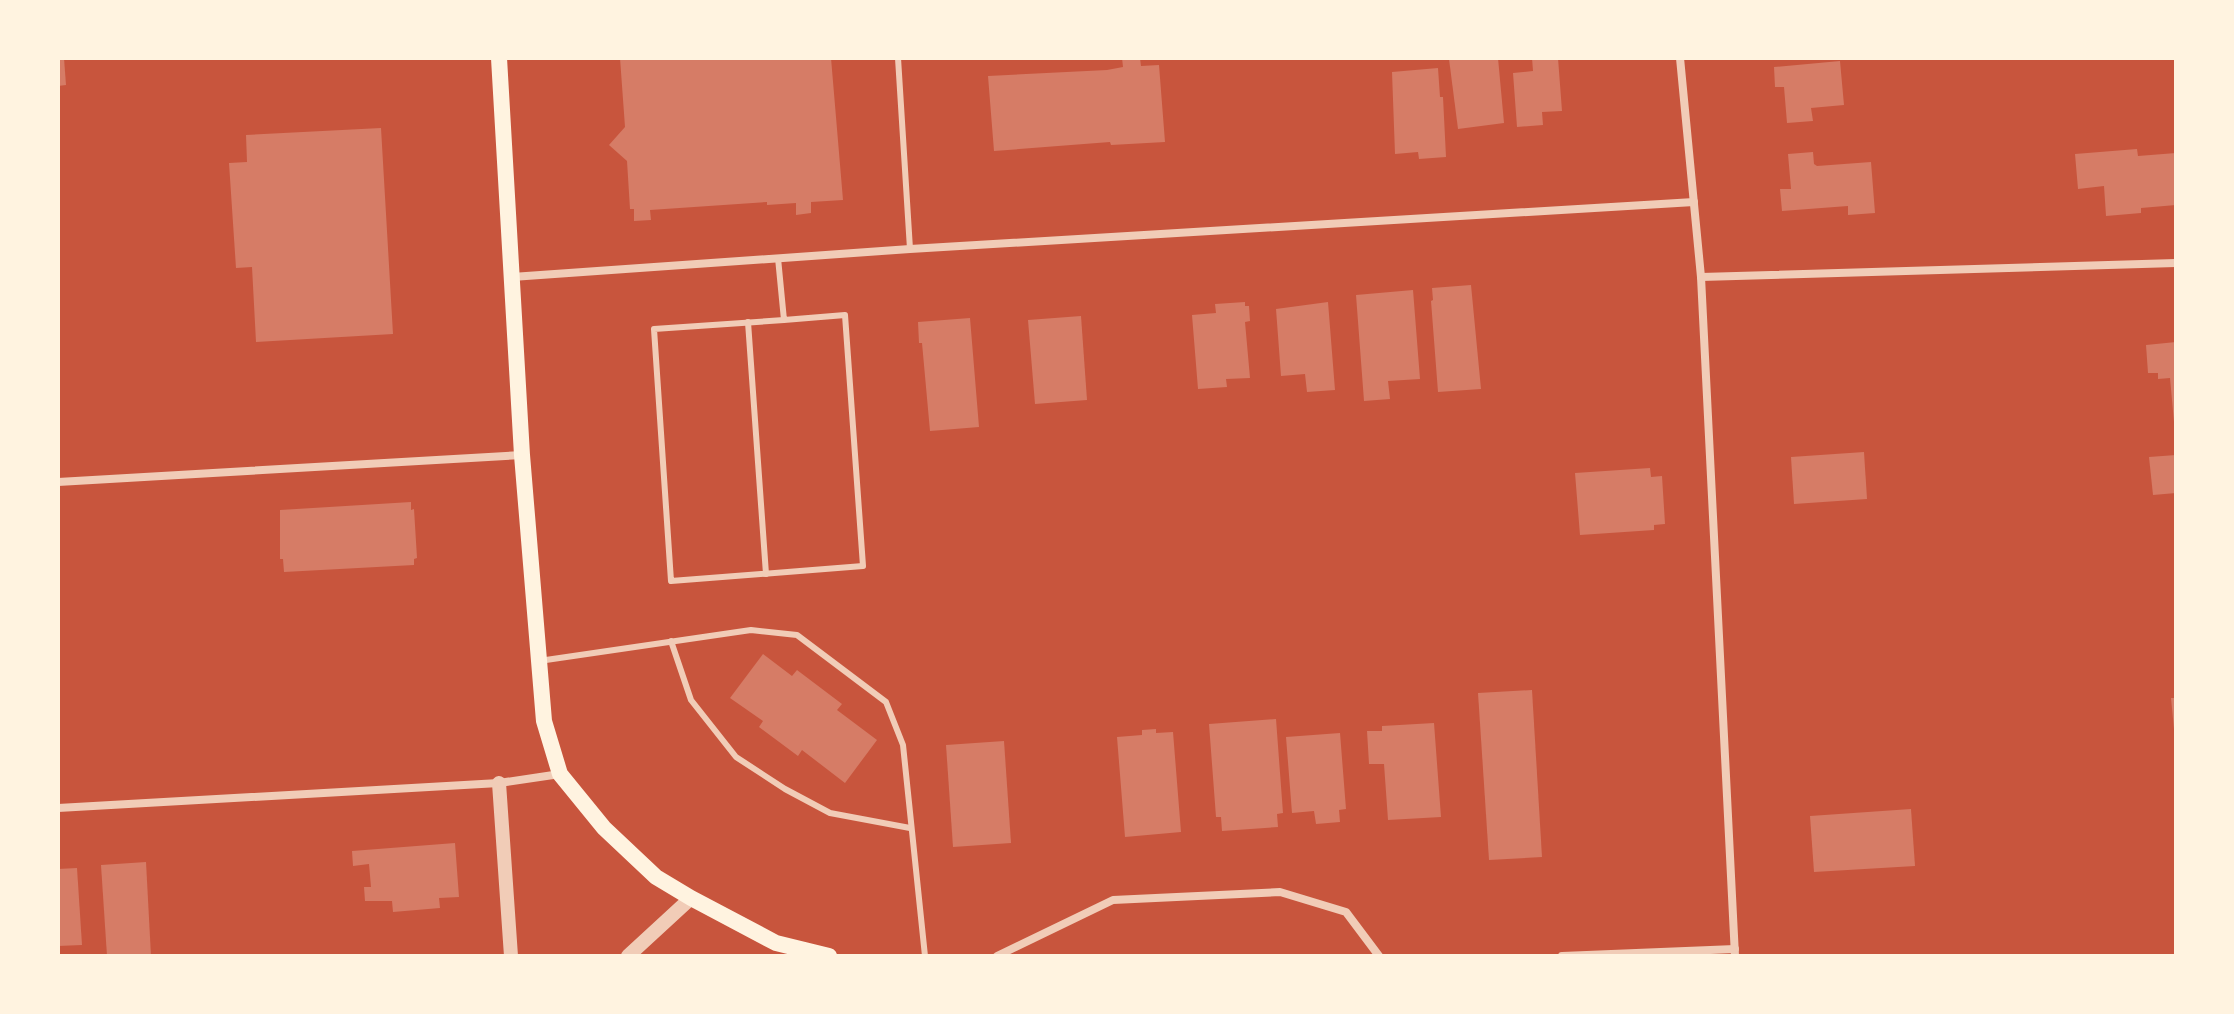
<svg xmlns="http://www.w3.org/2000/svg" width="2234" height="1014" font-family="'Noto Sans',sans-serif">
<rect width="100%" height="100%" fill="#c8553d"/>
<g fill="#d67c66">
<polygon points="58,58 64,58 66,85 58,86"/>
<polygon points="620,58 831,58 843,200 811,202 811,213 796,215 796,203 767,205 767,202 650,210 651,220 634,221 634,209 630,209 627,161 609,145 625,127"/>
<polygon points="1122,58 1140,58 1141,66 1159,65 1165,142 1111,145 1110,142 994,151 988,76 1107,70 1123,67"/>
<polygon points="1498,58 1504,123 1458,129 1449,59"/>
<polygon points="1532,58 1558,58 1562,111 1542,112 1543,125 1517,127 1513,73 1533,71"/>
<polygon points="1840,61 1844,105 1811,108 1813,121 1787,123 1784,87 1775,87 1774,67"/>
<polygon points="1438,68 1440,97 1443,97 1446,157 1419,159 1418,152 1395,154 1392,72"/>
<polygon points="381,128 393,334 256,342 252,267 236,268 229,163 247,162 246,135"/>
<polygon points="2137,149 2138,156 2176,153 2176,205 2141,208 2141,213 2106,216 2104,186 2078,189 2075,154"/>
<polygon points="1813,152 1814,164 1817,166 1871,162 1875,213 1848,215 1848,206 1782,211 1780,189 1791,189 1788,154"/>
<polygon points="1471,285 1481,389 1438,392 1431,301 1433,300 1432,288"/>
<polygon points="1413,290 1420,379 1388,381 1390,399 1364,401 1356,295"/>
<polygon points="1245,302 1245,306 1249,306 1250,321 1245,322 1250,378 1226,379 1227,387 1198,389 1192,315 1216,313 1215,304"/>
<polygon points="1328,302 1335,390 1307,392 1305,374 1281,376 1276,309"/>
<polygon points="1081,316 1087,400 1035,404 1028,320"/>
<polygon points="970,318 979,427 930,431 922,343 919,343 918,322"/>
<polygon points="2176,342 2176,422 2174,422 2170,378 2158,379 2158,373 2148,373 2146,345"/>
<polygon points="1864,452 1867,499 1794,504 1791,457"/>
<polygon points="2176,455 2176,493 2153,495 2149,457"/>
<polygon points="1650,468 1651,477 1662,476 1665,524 1654,525 1654,530 1580,535 1575,473"/>
<polygon points="411,502 411,510 414,509 417,558 414,559 414,565 284,572 283,559 280,559 280,510"/>
<polygon points="763,654 792,676 797,670 842,704 837,710 877,740 845,783 802,750 798,756 759,727 763,721 730,698"/>
<polygon points="1532,690 1542,857 1489,860 1478,693"/>
<polygon points="2171,698 2176,698 2176,729 2174,729"/>
<polygon points="1276,719 1283,813 1277,814 1278,827 1222,831 1221,817 1216,817 1209,724"/>
<polygon points="1434,723 1441,817 1388,820 1384,764 1369,764 1367,731 1382,731 1382,726"/>
<polygon points="1156,729 1156,733 1173,732 1181,832 1125,837 1117,737 1142,735 1142,730"/>
<polygon points="1340,733 1346,809 1339,810 1340,822 1316,824 1314,811 1292,813 1286,737"/>
<polygon points="1004,741 1011,843 953,847 946,745"/>
<polygon points="1911,809 1915,866 1814,872 1810,816"/>
<polygon points="455,843 459,897 439,898 440,908 393,912 392,901 365,901 364,887 371,887 369,864 353,866 352,851"/>
<polygon points="146,862 151,956 107,956 101,865"/>
<polygon points="77,868 82,945 58,946 58,869"/>
</g>
<g fill="none" stroke-linecap="round" stroke-linejoin="round">
<g stroke="#f1ccb7" stroke-width="6">
<polyline points="898,58 910,249"/>
<polyline points="778,258 784,320 654,329 671,581 863,566 845,315 784,320"/>
<polyline points="748,322 766,574"/>
<polyline points="671,641 691,700 736,757 785,789 830,813 910,828"/>
<polyline points="539,661 751,630 797,635 886,702 903,745 925,956"/>
</g>
<g stroke="#f1ccb7" stroke-width="8">
<polyline points="1680,58 1701,277 1735,956"/>
<polyline points="512,277 910,249 1694,202"/>
<polyline points="1701,277 2176,263"/>
<polyline points="58,482 522,455"/>
<polyline points="58,808 499,783 560,774"/>
<polyline points="997,956 1113,900 1280,892 1346,912 1379,956"/>
<polyline points="1562,956 1735,949"/>
</g>
<g stroke="#f1ccb7" stroke-width="14">
<polyline points="499,783 511,956"/>
<polyline points="628,956 691,898"/>
</g>
<polyline stroke="#fff3e0" stroke-width="16" points="499,58 522,455 544,721 560,774 604,828 656,877 691,898 776,943 829,956"/>
</g>
<rect width="2234" height="1014" fill="none" stroke="#fff3e0" stroke-width="120"/>
</svg>
